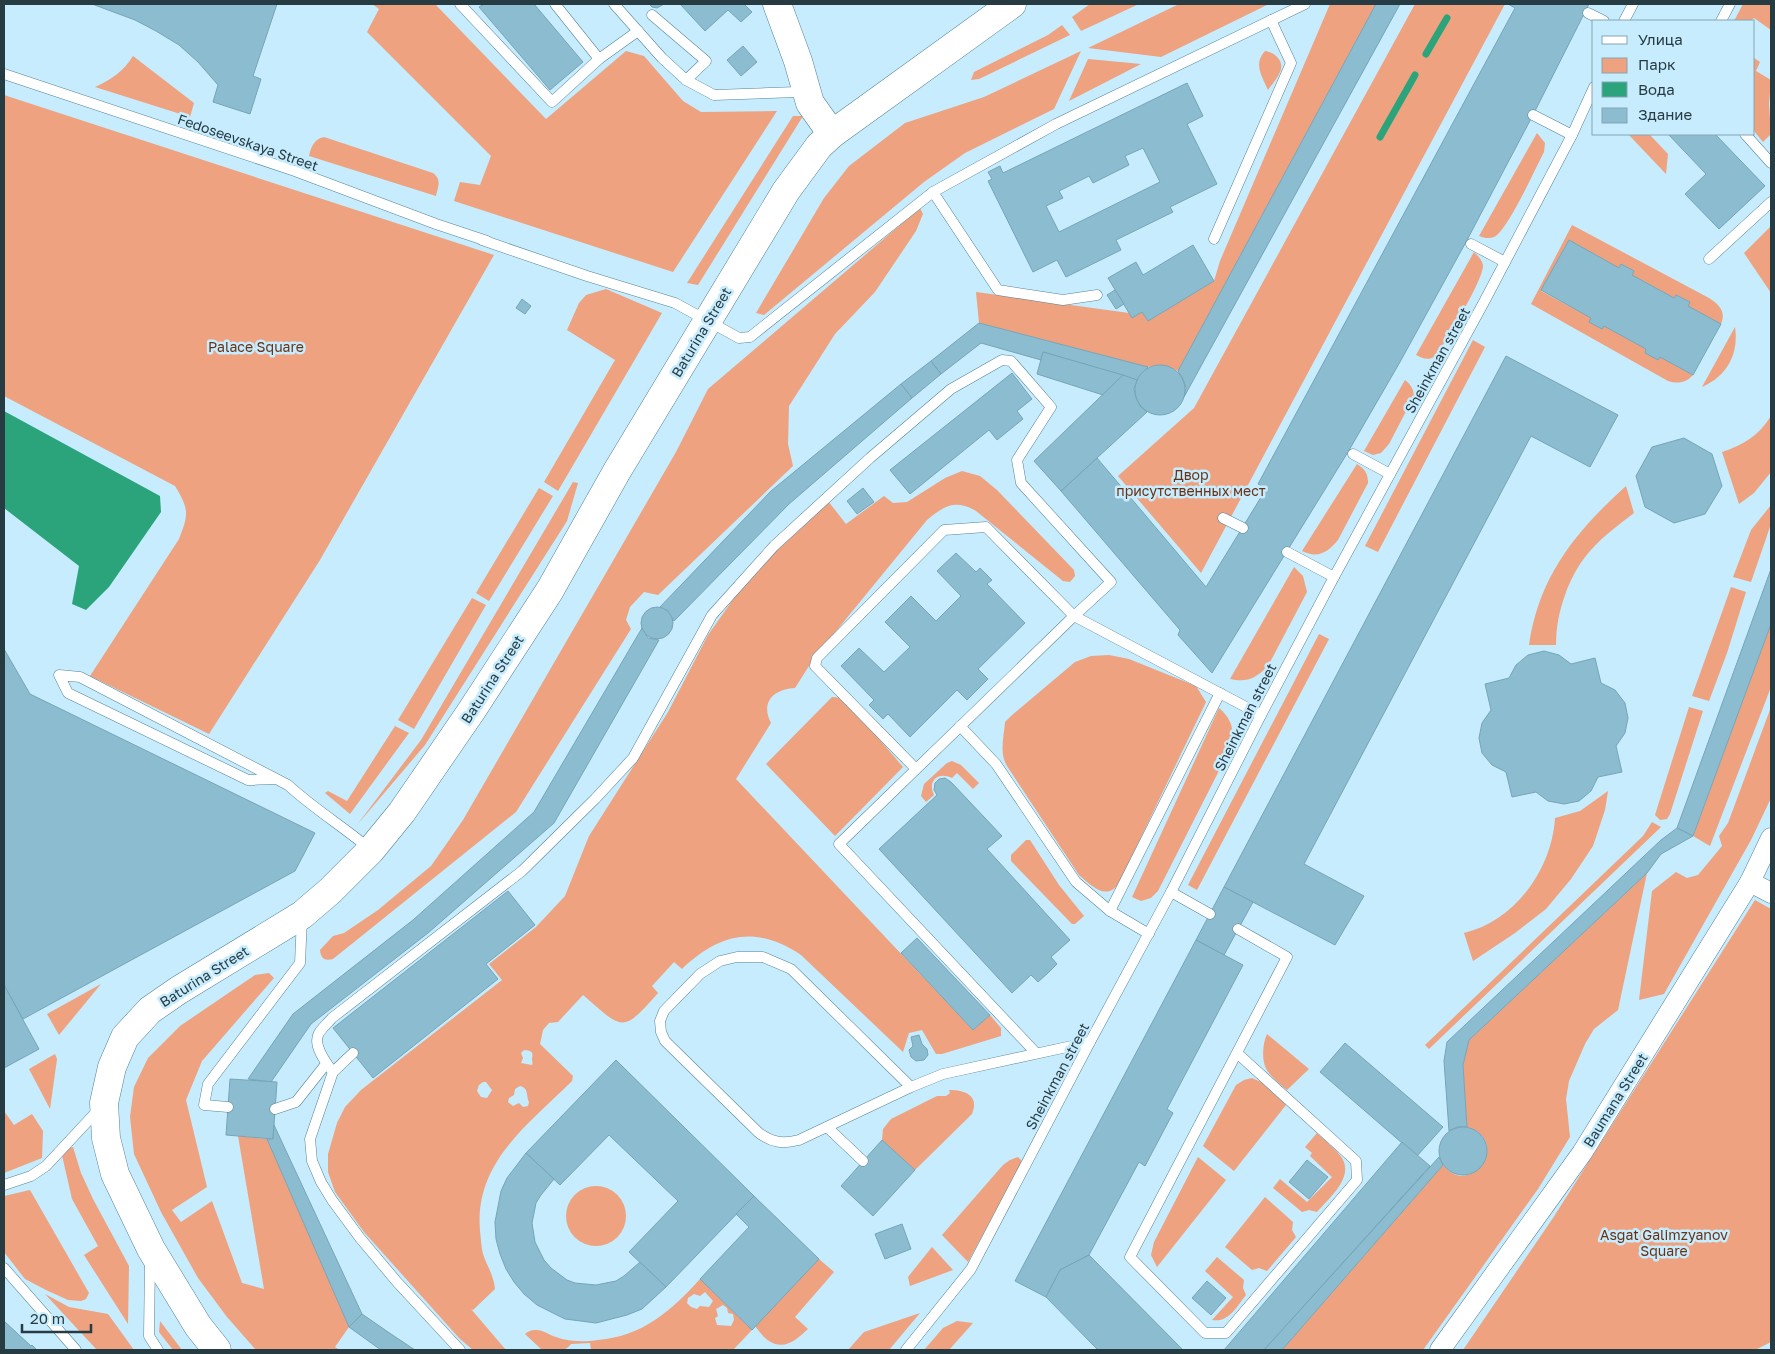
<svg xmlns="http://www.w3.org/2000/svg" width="1775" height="1354" font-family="'Golos Text',sans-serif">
<rect width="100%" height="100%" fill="#c6ecfd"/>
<g fill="#eea27f" fill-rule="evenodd">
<polygon points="372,4 435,4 546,119 626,51 644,56 683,101 701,112 777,111 673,272 454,201 460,182 480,185 491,156 367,32 379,9"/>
<polygon points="1090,4 1139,4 1081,31 1072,17"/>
<polygon points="1179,4 1269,4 1161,57 1088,48"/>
<path d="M 1330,4 L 1376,4 L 1178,371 C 1167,365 1160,364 1148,367 L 979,323 L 976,292 L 1129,313 L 1142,312 L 1148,321 L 1214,281 L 1220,261 Z"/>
<polygon points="1415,4 1505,4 1201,573 1118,476 1194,408"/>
<polygon points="1743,4 1771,4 1771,30 1754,18 1751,21 1734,21"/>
<polygon points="1062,25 1070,35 979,79 971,80 974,72 1048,35"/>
<polygon points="1081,51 1054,109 965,153 924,182 764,315 756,313 824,198 849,166 905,123 984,97"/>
<path d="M 1265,51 C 1274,52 1285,61 1280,72 C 1278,78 1272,84 1268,90 C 1262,76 1253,64 1265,51 Z"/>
<path d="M 133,56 L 194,103 L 190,117 L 95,87 C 111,80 124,71 133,56 Z"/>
<polygon points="1754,58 1760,62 1756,71 1771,80 1769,104 1771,134 1763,142 1754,131"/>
<polygon points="1088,59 1141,64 1069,101"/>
<path d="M 4,95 L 494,255 L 320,560 L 209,734 L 90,676 L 179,539 C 189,514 189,509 175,486 L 4,396 Z"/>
<polygon points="793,116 803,116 698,285 687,283"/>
<path d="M 1537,133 L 1545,143 L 1544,152 C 1536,167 1507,232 1494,237 C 1489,239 1484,238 1479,236 Z"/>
<polygon points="1628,134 1649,134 1668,154 1666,174"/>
<path d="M 324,137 L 433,173 C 442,180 438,187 436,196 L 309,156 C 311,147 314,139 324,137 Z"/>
<path d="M 920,208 L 923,214 L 916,231 L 875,292 L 835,334 L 789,406 L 788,444 L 793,466 L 658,595 L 644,592 L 630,607 L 626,620 L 631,629 L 516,812 L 333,959 C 325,961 321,959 320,950 L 333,936 L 344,933 L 378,910 L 431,866 L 463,820 L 676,452 L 708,389 Z"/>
<path d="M 1572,225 L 1709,298 C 1720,305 1726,312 1721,324 L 1688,306 L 1690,302 L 1676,295 L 1674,298 L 1632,275 L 1634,271 L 1621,264 L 1619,268 L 1569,240 L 1541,291 L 1591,318 L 1589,322 L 1602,329 L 1604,326 L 1646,349 L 1645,353 L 1658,360 L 1660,357 L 1693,375 C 1686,383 1678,384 1668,381 L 1531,304 Z"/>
<polygon points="1771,226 1771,293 1744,253"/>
<path d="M 1474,252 C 1478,256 1482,260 1483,265 C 1484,279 1448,337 1439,352 C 1432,361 1425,360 1416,355 Z"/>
<polygon points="606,289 662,313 558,491 544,482 615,360 567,330 579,303 586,295"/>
<path d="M 1735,327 C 1739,354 1727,376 1702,387 Z"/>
<polygon points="1473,340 1485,347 1378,552 1365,546"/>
<path d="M 1405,380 C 1411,385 1413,388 1414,396 L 1389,444 L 1381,453 L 1373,455 L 1364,451 Z"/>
<path d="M 1771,416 L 1771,472 L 1754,493 L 1739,504 L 1722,452 C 1744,445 1759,435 1771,416 Z"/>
<path d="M 1357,464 C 1365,469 1368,474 1368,483 L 1338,540 C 1328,552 1318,559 1302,551 Z"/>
<path d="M 962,471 L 980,476 L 997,490 L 1074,570 L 1075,576 L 1070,582 L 1063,581 L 976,511 C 955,499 944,506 927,520 L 814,658 L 795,688 C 774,689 760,702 771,723 L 736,779 L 973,1030 L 990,1015 L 1001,1028 L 1001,1036 L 942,1054 L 936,1054 L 922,1030 L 909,1033 L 903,1052 L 801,955 C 756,925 720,933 682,969 L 674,962 L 652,986 L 658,993 C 621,1035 623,1029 583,995 L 558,1022 L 549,1023 L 543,1030 L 540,1044 L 573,1076 L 572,1081 C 529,1124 474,1162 480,1231 C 481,1238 481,1247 483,1254 C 487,1266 494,1276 495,1289 L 473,1310 L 471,1309 L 506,1350 L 473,1350 L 459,1338 L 364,1232 L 335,1192 L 328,1172 L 328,1154 L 337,1123 L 345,1107 L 361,1090 L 502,980 L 489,964 L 536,927 L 565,896 L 589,836 L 668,712 L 708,635 L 756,567 L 828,501 L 846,524 L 884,496 L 893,503 L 907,502 L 945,478 ZM 524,1050 C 533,1051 533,1052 532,1059 C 532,1061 533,1063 532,1065 L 521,1063 L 523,1058 L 521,1053 ZM 483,1082 L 486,1082 L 492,1090 L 487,1098 L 481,1097 L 477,1091 L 479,1085 ZM 520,1086 C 529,1088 526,1096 529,1102 L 528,1106 L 523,1107 L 519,1103 L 513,1106 L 508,1102 L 509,1098 L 514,1095 L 515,1089 Z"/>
<polygon points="573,482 578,483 567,521 425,745 357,825 421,740"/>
<path d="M 1626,486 L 1634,513 C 1600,539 1580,554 1565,595 C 1559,612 1556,627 1556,645 L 1529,645 C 1539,576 1576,531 1626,486 Z"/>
<polygon points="539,488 553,496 489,601 476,593"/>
<polygon points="1771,505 1771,524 1751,582 1733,577 1751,530"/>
<path d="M 1294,567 L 1303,576 L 1307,592 L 1268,666 C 1256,678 1247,683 1230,679 Z"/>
<polygon points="1731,587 1746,592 1727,653 1709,701 1692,696"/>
<polygon points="472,598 486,605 414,729 398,720"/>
<polygon points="1771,624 1771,687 1710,846 1693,836"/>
<polygon points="1319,634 1329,639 1197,890 1188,885"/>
<path d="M 1109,655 L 1129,659 L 1196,686 L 1206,702 L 1119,883 C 1106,902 1091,885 1079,875 L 1007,766 C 999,753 1004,737 1005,722 L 1011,716 L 1075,662 L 1091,656 Z"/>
<polygon points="832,697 844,698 903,767 835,836 766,764"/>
<polygon points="1689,707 1703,711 1670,814 1667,819 1660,820 1655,815"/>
<polygon points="1771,707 1771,798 1751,840 1664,994 1639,1000 1652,891 1676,872 1687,878 1698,875 1722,846 1719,836 1728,823"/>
<path d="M 1219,708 C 1233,720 1235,732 1230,749 L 1158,891 L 1151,898 L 1141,901 L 1132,897 Z"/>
<polygon points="395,726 409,733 350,814 325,793 328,791 347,801"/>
<path d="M 952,761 L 961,765 L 979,783 L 973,789 L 957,773 L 952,778 C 938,771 927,781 934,795 L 926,802 L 921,796 L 924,784 L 947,763 Z"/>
<path d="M 1608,791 L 1605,810 L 1593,846 L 1571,879 L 1546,909 L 1515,933 L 1473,961 L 1464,933 C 1515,921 1552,869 1555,818 L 1580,811 Z"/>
<polygon points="1652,822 1661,827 1429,1049 1425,1045 1643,836"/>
<polygon points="1026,840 1030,840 1059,885 1084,916 1075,924 1072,924 1011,861 1011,855"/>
<path d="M 1647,873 L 1618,1010 L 1594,1029 L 1585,1044 L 1569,1081 L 1566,1099 L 1570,1137 L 1538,1189 L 1423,1350 L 1282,1350 L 1443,1165 C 1471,1200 1512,1140 1467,1127 L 1463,1065 L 1469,1040 Z"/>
<polygon points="1755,900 1771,909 1771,1342 1755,1350 1463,1350 1553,1218"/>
<polygon points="269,973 274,978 202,1061 186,1100 207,1187 172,1210 181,1222 212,1201 242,1283 264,1289 238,1136 267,1139 349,1327 335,1347 340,1350 256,1350 227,1317 198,1278 161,1212 134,1154 130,1117 134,1087 148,1058 180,1026 255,975"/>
<polygon points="101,984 59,1035 47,1014"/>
<path d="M 1267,1034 L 1309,1069 L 1287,1090 C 1281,1085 1274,1079 1269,1073 C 1261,1064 1262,1045 1267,1034 Z"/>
<polygon points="55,1054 57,1059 50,1109 29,1069"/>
<polygon points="1252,1078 1261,1082 1286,1105 1234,1171 1203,1146 1236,1085 1244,1080"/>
<path d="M 949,1090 C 964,1090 980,1095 972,1114 L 915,1170 L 882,1140 L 883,1129 L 891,1119 L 937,1096 L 946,1096 L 950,1093 Z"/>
<polygon points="4,1111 14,1125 32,1114 43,1131 42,1158 4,1173"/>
<path d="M 1317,1133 C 1325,1141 1336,1149 1342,1158 C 1354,1178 1329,1198 1317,1212 L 1309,1210 L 1302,1212 L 1273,1188 L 1280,1179 L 1307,1202 L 1332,1177 L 1310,1156 L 1312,1153 L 1305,1147 Z"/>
<polygon points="73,1147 81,1173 93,1199 129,1266 128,1324 84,1255 98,1246 72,1199 61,1151"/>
<polygon points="1018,1157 1021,1160 1021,1165 968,1262 942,1235 1003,1165 1010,1160"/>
<polygon points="1198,1157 1226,1180 1157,1267 1151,1255 1154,1242"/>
<circle cx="596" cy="1216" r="30"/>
<polygon points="30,1190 89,1293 86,1299 81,1301 68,1300 46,1290 25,1279 4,1252 4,1196"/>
<polygon points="1265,1197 1293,1222 1292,1230 1296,1237 1267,1271 1259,1268 1252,1270 1225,1247"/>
<polygon points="932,1247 953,1270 910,1286 908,1277"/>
<path d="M 1217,1257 L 1244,1280 L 1243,1288 L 1246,1295 C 1237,1306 1229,1323 1212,1320 L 1233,1297 L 1205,1271 Z"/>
<path d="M 819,1259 L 834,1272 L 795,1317 L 808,1329 C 797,1339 785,1351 769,1341 C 764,1338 759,1331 755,1326 Z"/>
<path d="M 700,1279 L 752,1330 L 733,1350 L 591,1350 L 590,1343 L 571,1344 C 565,1353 553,1350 542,1350 L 525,1334 C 527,1332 531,1330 535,1330 C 542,1329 549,1335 556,1337 C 569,1342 585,1342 598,1340 C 643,1336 671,1311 700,1279 ZM 705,1292 L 713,1301 L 709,1307 L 700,1306 L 697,1309 L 691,1307 L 687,1303 L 688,1298 L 694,1294 L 700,1296 ZM 723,1305 L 727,1308 L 728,1313 L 733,1314 L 734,1320 L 731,1326 L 717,1325 L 715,1318 L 718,1316 L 716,1309 Z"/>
<polygon points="45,1294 69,1307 108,1314 134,1350 97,1350"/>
<polygon points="920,1313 889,1350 848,1350 864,1332"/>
<polygon points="160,1321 182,1350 173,1350 159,1332"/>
<polygon points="957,1321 973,1323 949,1350 924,1350 943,1328"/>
</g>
<polygon fill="#2ba47b" points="4,411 160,496 161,512 109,587 86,610 72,604 79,566 4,508"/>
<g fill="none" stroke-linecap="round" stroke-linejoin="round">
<g stroke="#2ba47b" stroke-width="7">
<polyline points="1426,54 1447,18"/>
<polyline points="1380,137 1415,75"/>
</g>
</g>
<g fill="#8cbccf" stroke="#76a5b8" fill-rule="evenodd">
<polygon points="92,4 277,4 253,76 261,79 250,114 213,102 218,85 198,62 179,45 156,31 135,20"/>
<polygon points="484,4 534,4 583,62 550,90 479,7"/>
<polygon points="649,4 664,4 657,8 652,7"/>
<polygon points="680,4 744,4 752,12 741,22 728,10 705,31"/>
<polygon points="1376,4 1400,4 1184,397 1186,388 1183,379 1178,371"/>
<polygon points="1508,4 1589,4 1533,115 1466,242 1400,362 1348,452 1212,673 1178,635 1180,630 1061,491 1097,458 1206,587 1266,489 1258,484 1515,8"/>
<polygon points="743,46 757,62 741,76 727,60"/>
<path d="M 1187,83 L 1203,116 L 1187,124 L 1217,184 L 1170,207 L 1173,212 L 1116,240 L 1121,250 L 1066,277 L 1057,260 L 1033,272 L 988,181 L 992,179 L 988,172 L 1000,166 L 1003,173 ZM 1143,148 L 1160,182 L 1059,232 L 1046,206 L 1063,198 L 1059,191 L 1089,176 L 1093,183 L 1129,165 L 1125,156 Z"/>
<polygon points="1668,134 1715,134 1765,186 1719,229 1685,194 1706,174"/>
<polygon points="1569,240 1619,268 1621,264 1634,271 1632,275 1674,298 1676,295 1690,302 1688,306 1721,324 1693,375 1660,357 1658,360 1645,353 1646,349 1604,326 1602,329 1589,322 1591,318 1541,290"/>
<polygon points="1193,245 1214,281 1148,321 1142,312 1132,318 1108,278 1136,262 1143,275"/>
<polygon points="1115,290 1124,304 1116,309 1107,295"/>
<polygon points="522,299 531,306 525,314 516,308"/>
<polygon points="979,323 1148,367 1137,380 1043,352 1041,360 981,343 941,374 931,361"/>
<polygon points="1043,352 1123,375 1103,395 1037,374"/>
<polygon points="1506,356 1618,415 1590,467 1531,436 1304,864 1364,896 1335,945 1224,887"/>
<polygon points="931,361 941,374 912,398 901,384"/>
<circle cx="1160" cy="390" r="25"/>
<polygon points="1012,373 1032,399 1017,411 1023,419 997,440 989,430 910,494 890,470"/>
<polygon points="1123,375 1137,380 1134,389 1136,398 1140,406 1147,412 1061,491 1034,461"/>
<polygon points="901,384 912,398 789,504 674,621 667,610 659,608 771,491"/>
<polygon points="1684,438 1712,454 1722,486 1705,514 1674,523 1645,507 1636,476 1652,447"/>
<polygon points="863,488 874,502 857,514 847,501"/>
<polygon points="956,553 976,572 980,568 992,580 987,584 1025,623 978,669 988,679 967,700 957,690 910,737 888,714 883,719 869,705 874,700 841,666 859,648 884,672 910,647 885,622 911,596 936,621 961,596 937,571"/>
<polygon points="1771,569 1771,624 1693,836 1677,828"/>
<circle cx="657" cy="623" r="16"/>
<polygon points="642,628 648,638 659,640 554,823 428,933 311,1024 271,1082 248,1079 293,1014 413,920 534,812"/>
<polygon points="4,649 30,694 315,833 295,871 23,1019 4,985"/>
<polygon points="1544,651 1559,655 1571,664 1595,658 1601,683 1615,690 1625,703 1628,718 1625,733 1616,746 1622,772 1598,777 1591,791 1579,801 1564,804 1548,801 1536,792 1512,797 1506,772 1492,765 1482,753 1479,738 1482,723 1491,710 1485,684 1509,678 1516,665 1528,655"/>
<polygon points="945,778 951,782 1002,836 987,849 1070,940 1051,957 1057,964 1048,973 1038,982 1031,975 1012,993 879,849 937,795 934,790 935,783 939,779"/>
<polygon points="1677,828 1693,836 1661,854 1647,873 1469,1040 1463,1065 1467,1127 1457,1127 1449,1131 1444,1061 1447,1042 1661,840"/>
<polygon points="1224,887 1253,902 1224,955 1196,940"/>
<polygon points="508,891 535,925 486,964 498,979 373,1078 333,1028"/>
<polygon points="917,938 990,1015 973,1030 901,953"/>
<polygon points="1196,940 1243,965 1167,1109 1173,1113 1145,1166 1139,1162 1089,1255 1060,1270 1046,1297 1015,1281"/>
<polygon points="4,985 39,1049 4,1068"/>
<polygon points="919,1035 922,1044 927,1049 928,1055 924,1060 916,1061 911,1057 909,1050 913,1046 911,1037"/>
<polygon points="1345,1043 1443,1127 1417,1156 1320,1072"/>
<polygon points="616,1060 754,1196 666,1287 629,1252 678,1201 609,1135 560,1185 526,1153"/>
<polygon points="230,1079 277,1082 273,1139 226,1135"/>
<polygon points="274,1125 362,1314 349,1327 267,1139 273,1139"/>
<circle cx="1463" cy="1151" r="24"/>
<polygon points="882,1140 915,1170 873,1216 841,1186"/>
<polygon points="1402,1142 1430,1166 1264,1350 1224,1350"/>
<polygon points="526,1153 554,1179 541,1195 536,1203 532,1223 535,1242 544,1260 551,1268 567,1280 575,1283 596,1285 616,1281 624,1276 640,1262 666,1287 642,1309 627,1315 596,1323 565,1319 537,1305 524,1294 514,1282 506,1269 500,1254 496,1239 495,1222 501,1191 507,1178"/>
<polygon points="1439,1157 1443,1165 1282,1350 1264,1350"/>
<polygon points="1307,1160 1328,1177 1309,1199 1289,1182"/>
<polygon points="754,1196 819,1259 752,1330 700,1279 749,1227 736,1214"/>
<polygon points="902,1224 911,1249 885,1259 875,1234"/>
<polygon points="1089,1255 1183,1350 1098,1350 1046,1297 1060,1270"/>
<polygon points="1207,1281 1226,1298 1211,1315 1192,1298"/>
<polygon points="362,1314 388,1332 415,1350 381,1350 374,1345 349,1327"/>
<polygon points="4,1321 31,1346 32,1345 37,1350 4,1350"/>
</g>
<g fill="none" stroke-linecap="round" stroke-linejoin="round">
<defs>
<g id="lane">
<polyline points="460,4 552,102 599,59"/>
<polyline points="555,4 599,59 638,31"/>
<polyline points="614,4 662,58 686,80 714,95 797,92"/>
<polyline points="1588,13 1604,21"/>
<polyline points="652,15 706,61 686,80"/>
<polyline points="1624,21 1633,4"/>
<polyline points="1721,21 1730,4"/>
<polyline points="4,74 295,171 436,224 487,241"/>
<polyline points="1533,115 1572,135"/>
<polyline points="1745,134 1771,163"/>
<polyline points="933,192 998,290 1063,300 1097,295"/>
<polyline points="1214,239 1291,63 1271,20"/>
<polyline points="482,240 587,276 675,303 739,338 750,337 933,192 1056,124 1305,4"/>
<polyline points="1471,244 1505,262"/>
<polyline points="1709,259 1771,202"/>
<polyline points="1353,454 1390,474"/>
<polyline points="1223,518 1243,528"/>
<polyline points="1287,552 1334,577"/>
<polyline points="960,726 996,764 1076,882 1110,911 1149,934"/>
<path d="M 274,779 L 248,780 L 68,693 L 59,675 L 80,677 L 288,785 C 314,809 344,827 371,850"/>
<polyline points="1171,892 1210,914"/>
<polyline points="1110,911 1220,693"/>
<polyline points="353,1053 333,1072 310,1139 312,1161 321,1182 332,1200 360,1238 397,1282 460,1350"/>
<polyline points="1036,1053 839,844 1074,616 1261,715"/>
<polyline points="1237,1053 1356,1161 1357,1180 1226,1333 1205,1333 1130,1257 1287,957 1238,929"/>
<path d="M 333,1072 C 326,1063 312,1045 319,1033 C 322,1028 328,1023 332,1018 L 522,871 L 595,799 L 633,758 L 712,615 L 774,546 L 870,458 L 951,389 L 1002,360 L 1011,361 L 1051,407 L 1017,460 L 1021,483 L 1111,582 L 1074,616 L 986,527 L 944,530 L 817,658 L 815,666 L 915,768"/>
<path d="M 911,1087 L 791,969 L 763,957 L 737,957 L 720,961 L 700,974 L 664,1011 L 660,1021 L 661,1032 L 665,1041 L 759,1133 C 773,1143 783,1144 799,1140 L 911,1087 L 943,1074 L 1090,1042"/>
<polyline points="228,1107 204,1105 208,1084 300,963 302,918"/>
<polyline points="275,1109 296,1102 326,1064"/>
<polyline points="827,1127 863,1161"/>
<polyline points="4,1185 31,1176 46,1166 100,1108"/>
<polyline points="150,1260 149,1336 158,1350"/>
<polyline points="4,1268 76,1350"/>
<polyline points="906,1350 971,1269 1090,1042 1171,892 1261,715 1334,577 1484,302 1572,135 1594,87"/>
</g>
<g id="street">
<polyline points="1750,882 1771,893"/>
<polyline points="1440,1350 1582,1153 1750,882 1771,838"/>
</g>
<g id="secondary">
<polyline points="777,4 798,61 810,103 832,134"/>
<polyline points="217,1350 198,1326 151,1249 115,1174 106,1138 104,1103 112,1067 125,1037 150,1010 179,990 302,915 330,891 371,850 402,812 472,710 550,590 617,471 786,191 819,146 832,134 1012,4"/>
</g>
</defs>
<use href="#lane" stroke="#568496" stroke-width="11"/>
<use href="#street" stroke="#568496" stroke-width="21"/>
<use href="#secondary" stroke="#568496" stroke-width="29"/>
<use href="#lane" stroke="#fff" stroke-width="10"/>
<use href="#street" stroke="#fff" stroke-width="20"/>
<use href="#secondary" stroke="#fff" stroke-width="28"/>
</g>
<g text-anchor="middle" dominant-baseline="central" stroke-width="5" stroke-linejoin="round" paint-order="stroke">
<g font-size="14" fill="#273b43" stroke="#c6ecfd">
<text transform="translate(248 142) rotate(19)">Fedoseevskaya Street</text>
<text transform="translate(701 332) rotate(-59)">Baturina Street</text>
<text transform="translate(1437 360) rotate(-61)">Sheinkman street</text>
<text transform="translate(492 679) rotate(-57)">Baturina Street</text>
<text transform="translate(1245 717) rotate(-63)">Sheinkman street</text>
<text transform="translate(204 976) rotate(-32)">Baturina Street</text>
<text transform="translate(1057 1076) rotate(-62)">Sheinkman street</text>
<text transform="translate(1615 1100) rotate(-58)">Baumana Street</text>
</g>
<g font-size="14" fill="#6a3114" stroke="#c6ecfd">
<text x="256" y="346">Palace Square</text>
<text x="1191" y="474">Двор<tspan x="1191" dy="16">присутственных мест</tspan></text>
<text x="1664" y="1234">Asgat Galimzyanov<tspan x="1664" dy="16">Square</tspan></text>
</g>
</g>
<rect width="1775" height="1354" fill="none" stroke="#273b43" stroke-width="10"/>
<rect x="1592" y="20" width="162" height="115" fill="#c6ecfd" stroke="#86a5b3"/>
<rect x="1602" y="36" width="25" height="8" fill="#ffffff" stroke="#86a5b3"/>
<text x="1638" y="45" font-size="15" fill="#273b43">Улица</text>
<rect x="1602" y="58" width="25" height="15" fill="#eea27f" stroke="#86a5b3"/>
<text x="1638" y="70" font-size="15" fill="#273b43">Парк</text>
<rect x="1602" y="82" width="25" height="15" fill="#2ba47b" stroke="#86a5b3"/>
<text x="1638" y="95" font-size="15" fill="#273b43">Вода</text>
<rect x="1602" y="108" width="25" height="15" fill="#8cbccf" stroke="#86a5b3"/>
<text x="1638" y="120" font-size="15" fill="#273b43">Здание</text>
<path d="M22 1324v8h69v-8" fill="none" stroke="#273b43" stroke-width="2.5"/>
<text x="30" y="1324" font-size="15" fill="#273b43" stroke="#c6ecfd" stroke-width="4" paint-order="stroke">20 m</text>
</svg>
